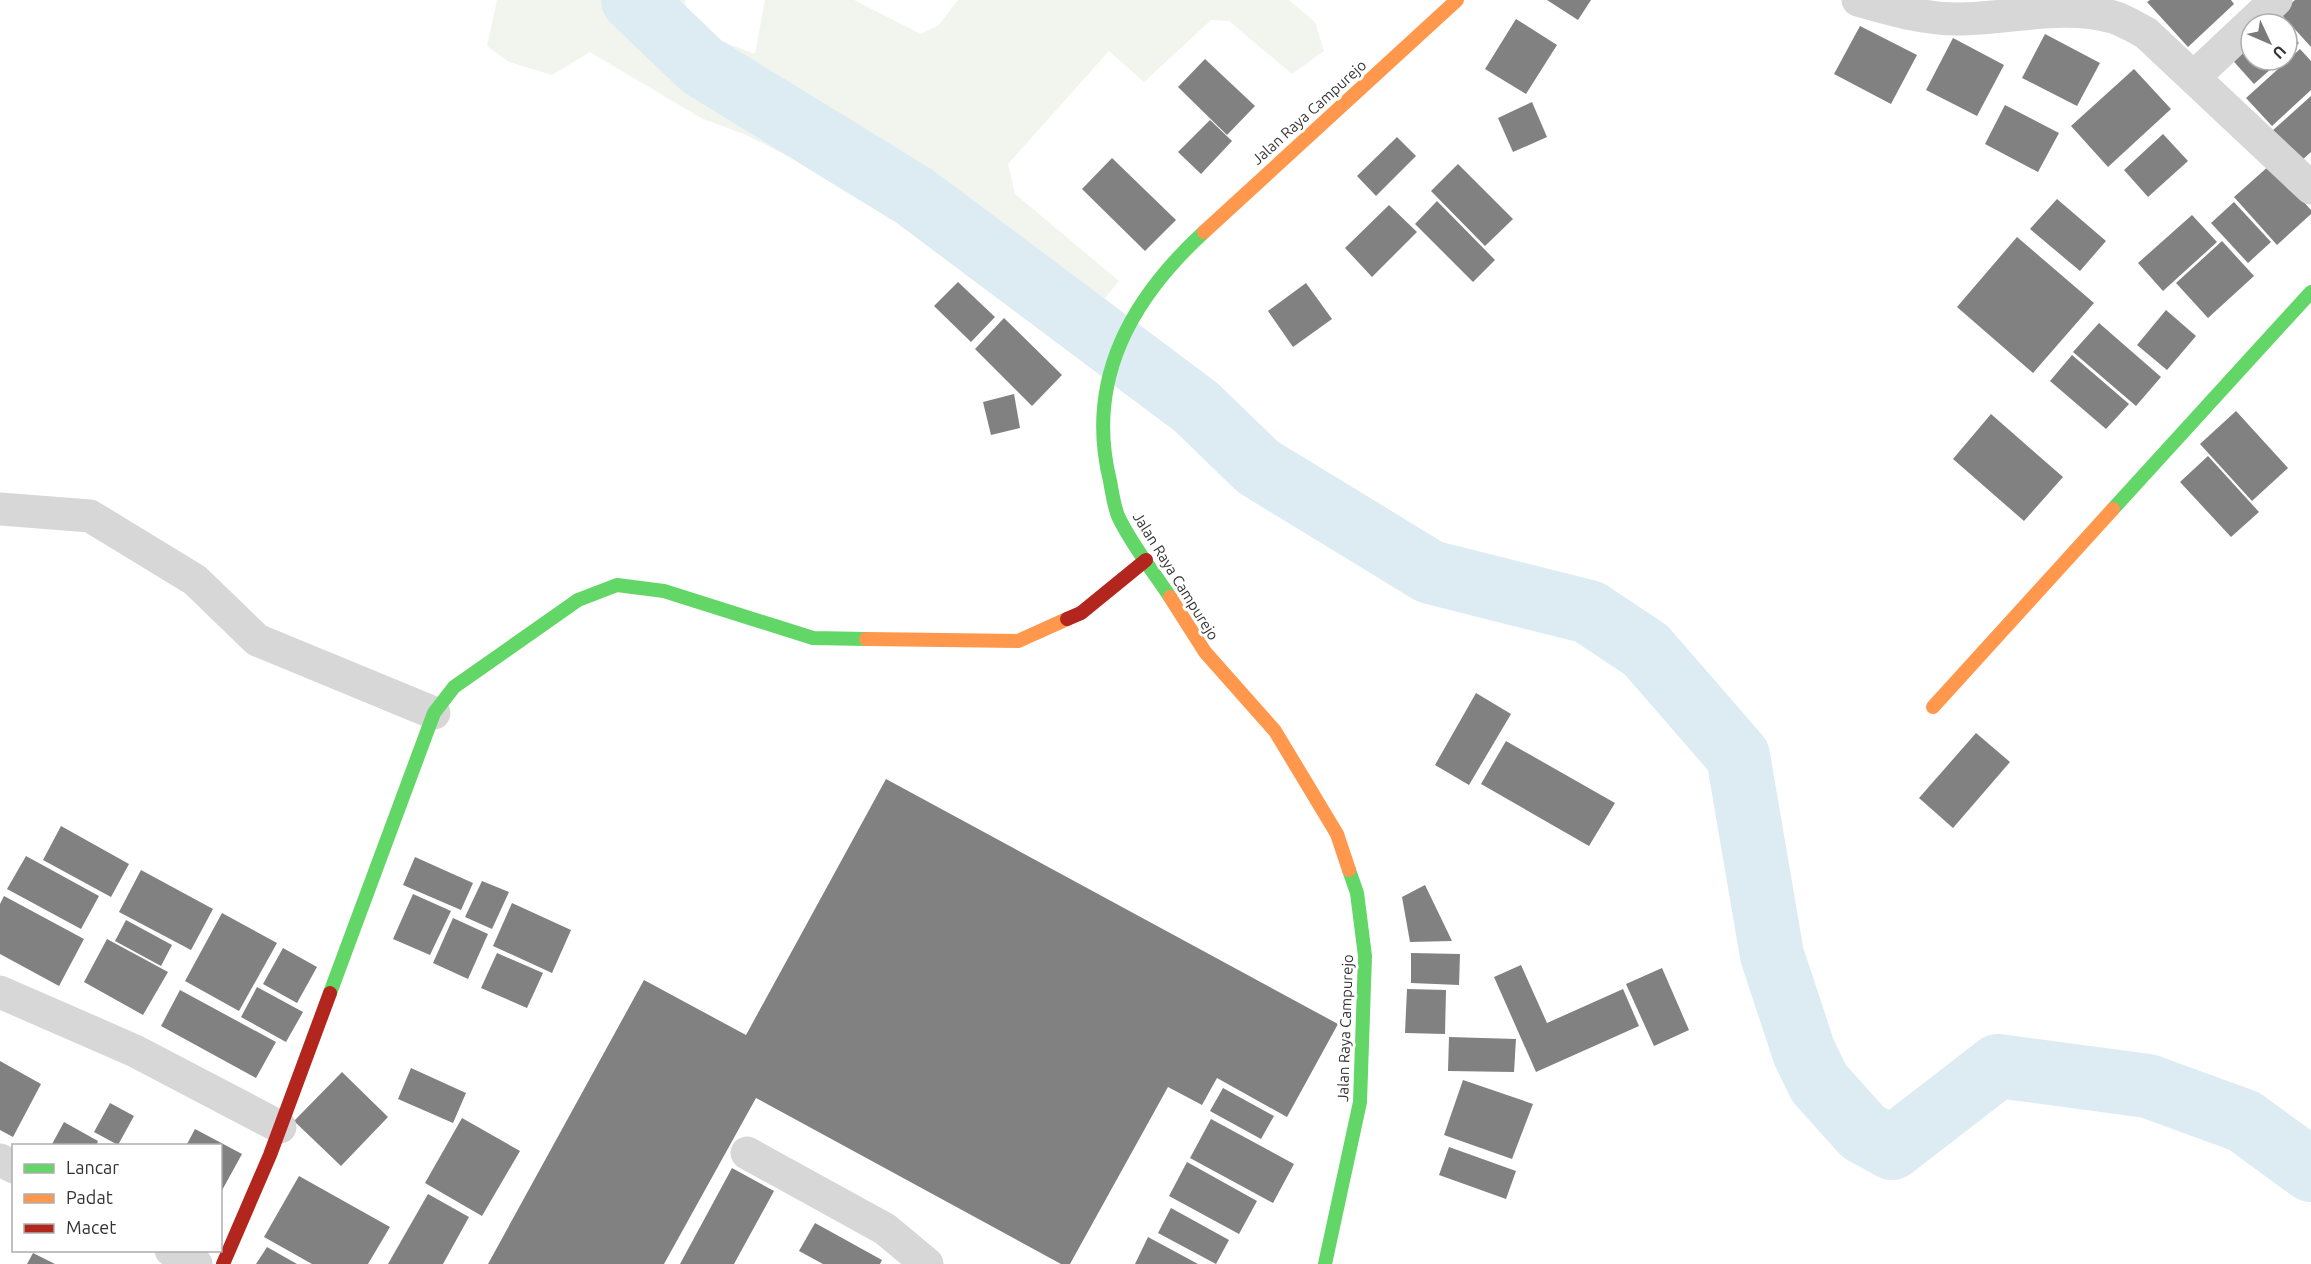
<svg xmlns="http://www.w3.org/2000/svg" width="2311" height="1264" font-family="Ubuntu,sans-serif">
<rect width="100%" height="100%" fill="#fff"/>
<polygon fill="#f1f5ed" points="497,0 685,0 690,29 755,54 765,0 854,0 921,34 939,25 958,0 1289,0 1315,22 1324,51 1292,74 1229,21 1211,20 1144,82 1109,51 1008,164 1015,194 1119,281 1073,337 974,258 949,256 854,189 746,135 701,118 590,52 552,75 509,62 487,46"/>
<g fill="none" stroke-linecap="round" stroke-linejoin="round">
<polyline stroke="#ddebf3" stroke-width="64" points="633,0 702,66 914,196 1196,407 1258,467 1430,572 1589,612 1646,650 1738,756 1772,955 1804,1052 1819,1083 1863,1132 1892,1148 1998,1066 2148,1086 2244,1121 2311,1170"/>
</g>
<g fill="#818181">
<polygon points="1547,0 1591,0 1578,20"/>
<polygon points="2150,0 2231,0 2234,4 2188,47 2147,2"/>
<polygon points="2295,0 2311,0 2311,47 2280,13"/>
<polygon points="1516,19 1557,45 1526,94 1485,69"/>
<polygon points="1860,26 1917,55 1891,104 1834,74"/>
<polygon points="2287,30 2299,43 2287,54"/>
<polygon points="2251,33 2251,60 2281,60 2254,84 2227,54"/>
<polygon points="2045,34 2100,63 2077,106 2022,78"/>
<polygon points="1953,38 2004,65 1977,116 1926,90"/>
<polygon points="2300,49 2311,61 2311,90 2272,126 2246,98"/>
<polygon points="1205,59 1255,106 1227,135 1178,87"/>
<polygon points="2134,69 2171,109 2108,167 2071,126"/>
<polygon points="2311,96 2311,152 2300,162 2272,131"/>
<polygon points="1532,102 1547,137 1513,152 1498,118"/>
<polygon points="2005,105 2059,133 2038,172 1985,144"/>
<polygon points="1210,120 1232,141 1201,174 1178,152"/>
<polygon points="2163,134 2188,161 2148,197 2124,170"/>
<polygon points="1397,137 1416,156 1376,196 1357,176"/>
<polygon points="1112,158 1176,220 1145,251 1082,189"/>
<polygon points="1458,164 1513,219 1485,246 1431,191"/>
<polygon points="2270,165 2311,210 2311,214 2277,245 2234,197"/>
<polygon points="2057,199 2106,241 2080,271 2030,229"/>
<polygon points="1437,201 1495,260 1473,282 1415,224"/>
<polygon points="2234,202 2271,242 2248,263 2211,223"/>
<polygon points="1389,205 1417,232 1372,277 1345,248"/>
<polygon points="2192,215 2217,242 2163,291 2138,263"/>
<polygon points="2017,237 2094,303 2033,373 1957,307"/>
<polygon points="2222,241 2254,276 2208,318 2176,283"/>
<polygon points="958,282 995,317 971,342 934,306"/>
<polygon points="1306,283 1332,319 1293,347 1268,311"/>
<polygon points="2166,310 2196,336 2167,370 2137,345"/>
<polygon points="1004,318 1062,375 1032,406 975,349"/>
<polygon points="2099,323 2161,377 2136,406 2073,352"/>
<polygon points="2072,355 2129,404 2106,429 2050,381"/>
<polygon points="1014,394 1020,428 991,435 983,402"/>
<polygon points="2236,411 2288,468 2252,501 2200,444"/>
<polygon points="1991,414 2063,477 2024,521 1953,459"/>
<polygon points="2208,456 2259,512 2231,537 2180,482"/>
<polygon points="1476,693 1511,714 1469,785 1435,765"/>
<polygon points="1976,733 2010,762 1953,828 1919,798"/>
<polygon points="1506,741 1615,803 1589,846 1481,784"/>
<polygon points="886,779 1338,1024 1287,1117 1217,1078 1202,1105 1168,1087 1070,1264 1061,1264 756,1098 664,1264 488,1264 644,980 746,1035"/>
<polygon points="61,826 129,864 111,897 43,860"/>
<polygon points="26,856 99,896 81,929 7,889"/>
<polygon points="415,857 473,883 461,910 403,885"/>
<polygon points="141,870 213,909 191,950 119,912"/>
<polygon points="482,881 509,892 492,929 465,917"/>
<polygon points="1425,885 1452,941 1410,942 1402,897"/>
<polygon points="413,894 451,911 430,955 393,939"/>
<polygon points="4,896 84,939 59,986 0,954 0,904"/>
<polygon points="512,903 571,930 552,973 493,946"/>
<polygon points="222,913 277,943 239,1011 185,981"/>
<polygon points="453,918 488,934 468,979 433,963"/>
<polygon points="126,920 172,945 161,966 115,941"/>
<polygon points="107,939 168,972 143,1015 84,982"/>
<polygon points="283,948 317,967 297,1003 263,984"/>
<polygon points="497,953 543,973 527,1008 481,988"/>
<polygon points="1411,953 1460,954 1459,985 1411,983"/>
<polygon points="1521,965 1547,1023 1623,989 1639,1026 1536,1072 1494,977"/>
<polygon points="1662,968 1689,1030 1654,1046 1626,984"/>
<polygon points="257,987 303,1012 286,1042 241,1017"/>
<polygon points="1407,989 1446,990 1445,1034 1405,1033"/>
<polygon points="180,990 276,1042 256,1078 161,1026"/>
<polygon points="1449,1037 1516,1039 1514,1072 1448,1071"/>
<polygon points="0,1061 41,1084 13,1137 0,1130"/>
<polygon points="411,1068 466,1093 453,1123 398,1099"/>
<polygon points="342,1072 388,1117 341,1166 294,1121"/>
<polygon points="1463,1080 1533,1104 1512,1159 1444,1135"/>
<polygon points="1223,1088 1274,1116 1261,1139 1210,1111"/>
<polygon points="110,1103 134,1116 118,1145 94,1132"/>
<polygon points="462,1118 520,1151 482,1216 425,1183"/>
<polygon points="1211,1119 1294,1164 1273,1203 1190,1158"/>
<polygon points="64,1122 98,1141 96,1146 51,1146"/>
<polygon points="195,1129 242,1154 220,1194 220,1146 186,1146"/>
<polygon points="1449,1147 1516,1171 1506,1199 1439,1175"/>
<polygon points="1187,1162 1257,1201 1239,1234 1169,1196"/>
<polygon points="732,1168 774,1191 734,1264 680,1264"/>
<polygon points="299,1176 390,1227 368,1264 312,1264 264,1237"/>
<polygon points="428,1194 469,1217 443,1264 388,1264"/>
<polygon points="1171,1208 1229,1240 1216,1264 1158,1233"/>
<polygon points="815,1223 882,1260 880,1264 823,1264 799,1251"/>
<polygon points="1148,1237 1198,1264 1135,1264"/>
<polygon points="267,1247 297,1264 256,1264"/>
<polygon points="33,1253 55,1264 27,1264"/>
</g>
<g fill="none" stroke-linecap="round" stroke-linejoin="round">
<g stroke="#d7d7d7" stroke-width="33">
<path d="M 1858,0 C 1890,9 1923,19 1957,19 C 2009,19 2062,3 2113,17 C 2124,20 2136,28 2146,33 L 2311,188"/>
<polyline points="2194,77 2276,0"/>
<polyline points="0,509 90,516 195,580 257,640 434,713"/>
<polyline points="0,992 135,1051 280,1127"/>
<polyline points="747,1153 885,1229 927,1264"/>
<polyline points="0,1160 14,1167"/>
<polyline points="171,1250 196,1264"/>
</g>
<g stroke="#63d668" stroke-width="14">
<polyline points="2113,509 2311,292"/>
<path d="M 1170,597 C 1153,571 1131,544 1118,516 C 1114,506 1112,492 1110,481 C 1085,380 1131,299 1204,232"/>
<polyline points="330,993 434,713 454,687 578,600 617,585 664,591 813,638 866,639"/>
<polyline points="1325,1264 1360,1102 1365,956 1357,893 1349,870"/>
</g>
<g stroke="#ff974d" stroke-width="14">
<polyline points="1204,232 1457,0"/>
<polyline points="1170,597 1205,652 1275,731 1337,834 1349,870"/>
<polyline points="866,639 1018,641 1067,619"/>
<polyline points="1933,707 2113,509"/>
</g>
<g stroke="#b3261e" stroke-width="14">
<polyline points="1067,619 1081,613 1146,560"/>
<polyline points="223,1264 270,1155 330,993"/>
</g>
</g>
<g text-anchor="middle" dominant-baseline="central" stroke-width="6" stroke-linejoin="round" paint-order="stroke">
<g font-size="15" fill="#333" stroke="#fff">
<text transform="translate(1309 112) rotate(-42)">Jalan Raya Campurejo</text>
<text transform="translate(1176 576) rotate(58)">Jalan Raya Campurejo</text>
<text transform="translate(1345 1028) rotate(-88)">Jalan Raya Campurejo</text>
</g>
</g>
<rect x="12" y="1144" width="210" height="108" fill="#ffffff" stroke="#adadad" stroke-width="1.5"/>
<rect x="24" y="1164" width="30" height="9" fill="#63d668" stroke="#adadad" stroke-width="1.5"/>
<text x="66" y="1174" font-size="18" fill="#333333">Lancar</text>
<rect x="24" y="1194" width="30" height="9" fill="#ff974d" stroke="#adadad" stroke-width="1.5"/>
<text x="66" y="1204" font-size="18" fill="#333333">Padat</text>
<rect x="24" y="1224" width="30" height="9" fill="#b3261e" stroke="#adadad" stroke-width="1.5"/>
<text x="66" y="1234" font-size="18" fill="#333333">Macet</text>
<g transform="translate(2269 42) rotate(134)"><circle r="28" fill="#ffffff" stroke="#adadad" stroke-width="1.5"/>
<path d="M0-4.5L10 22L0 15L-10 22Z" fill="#7a7a7a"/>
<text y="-9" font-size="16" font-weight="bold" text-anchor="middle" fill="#333333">U</text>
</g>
</svg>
